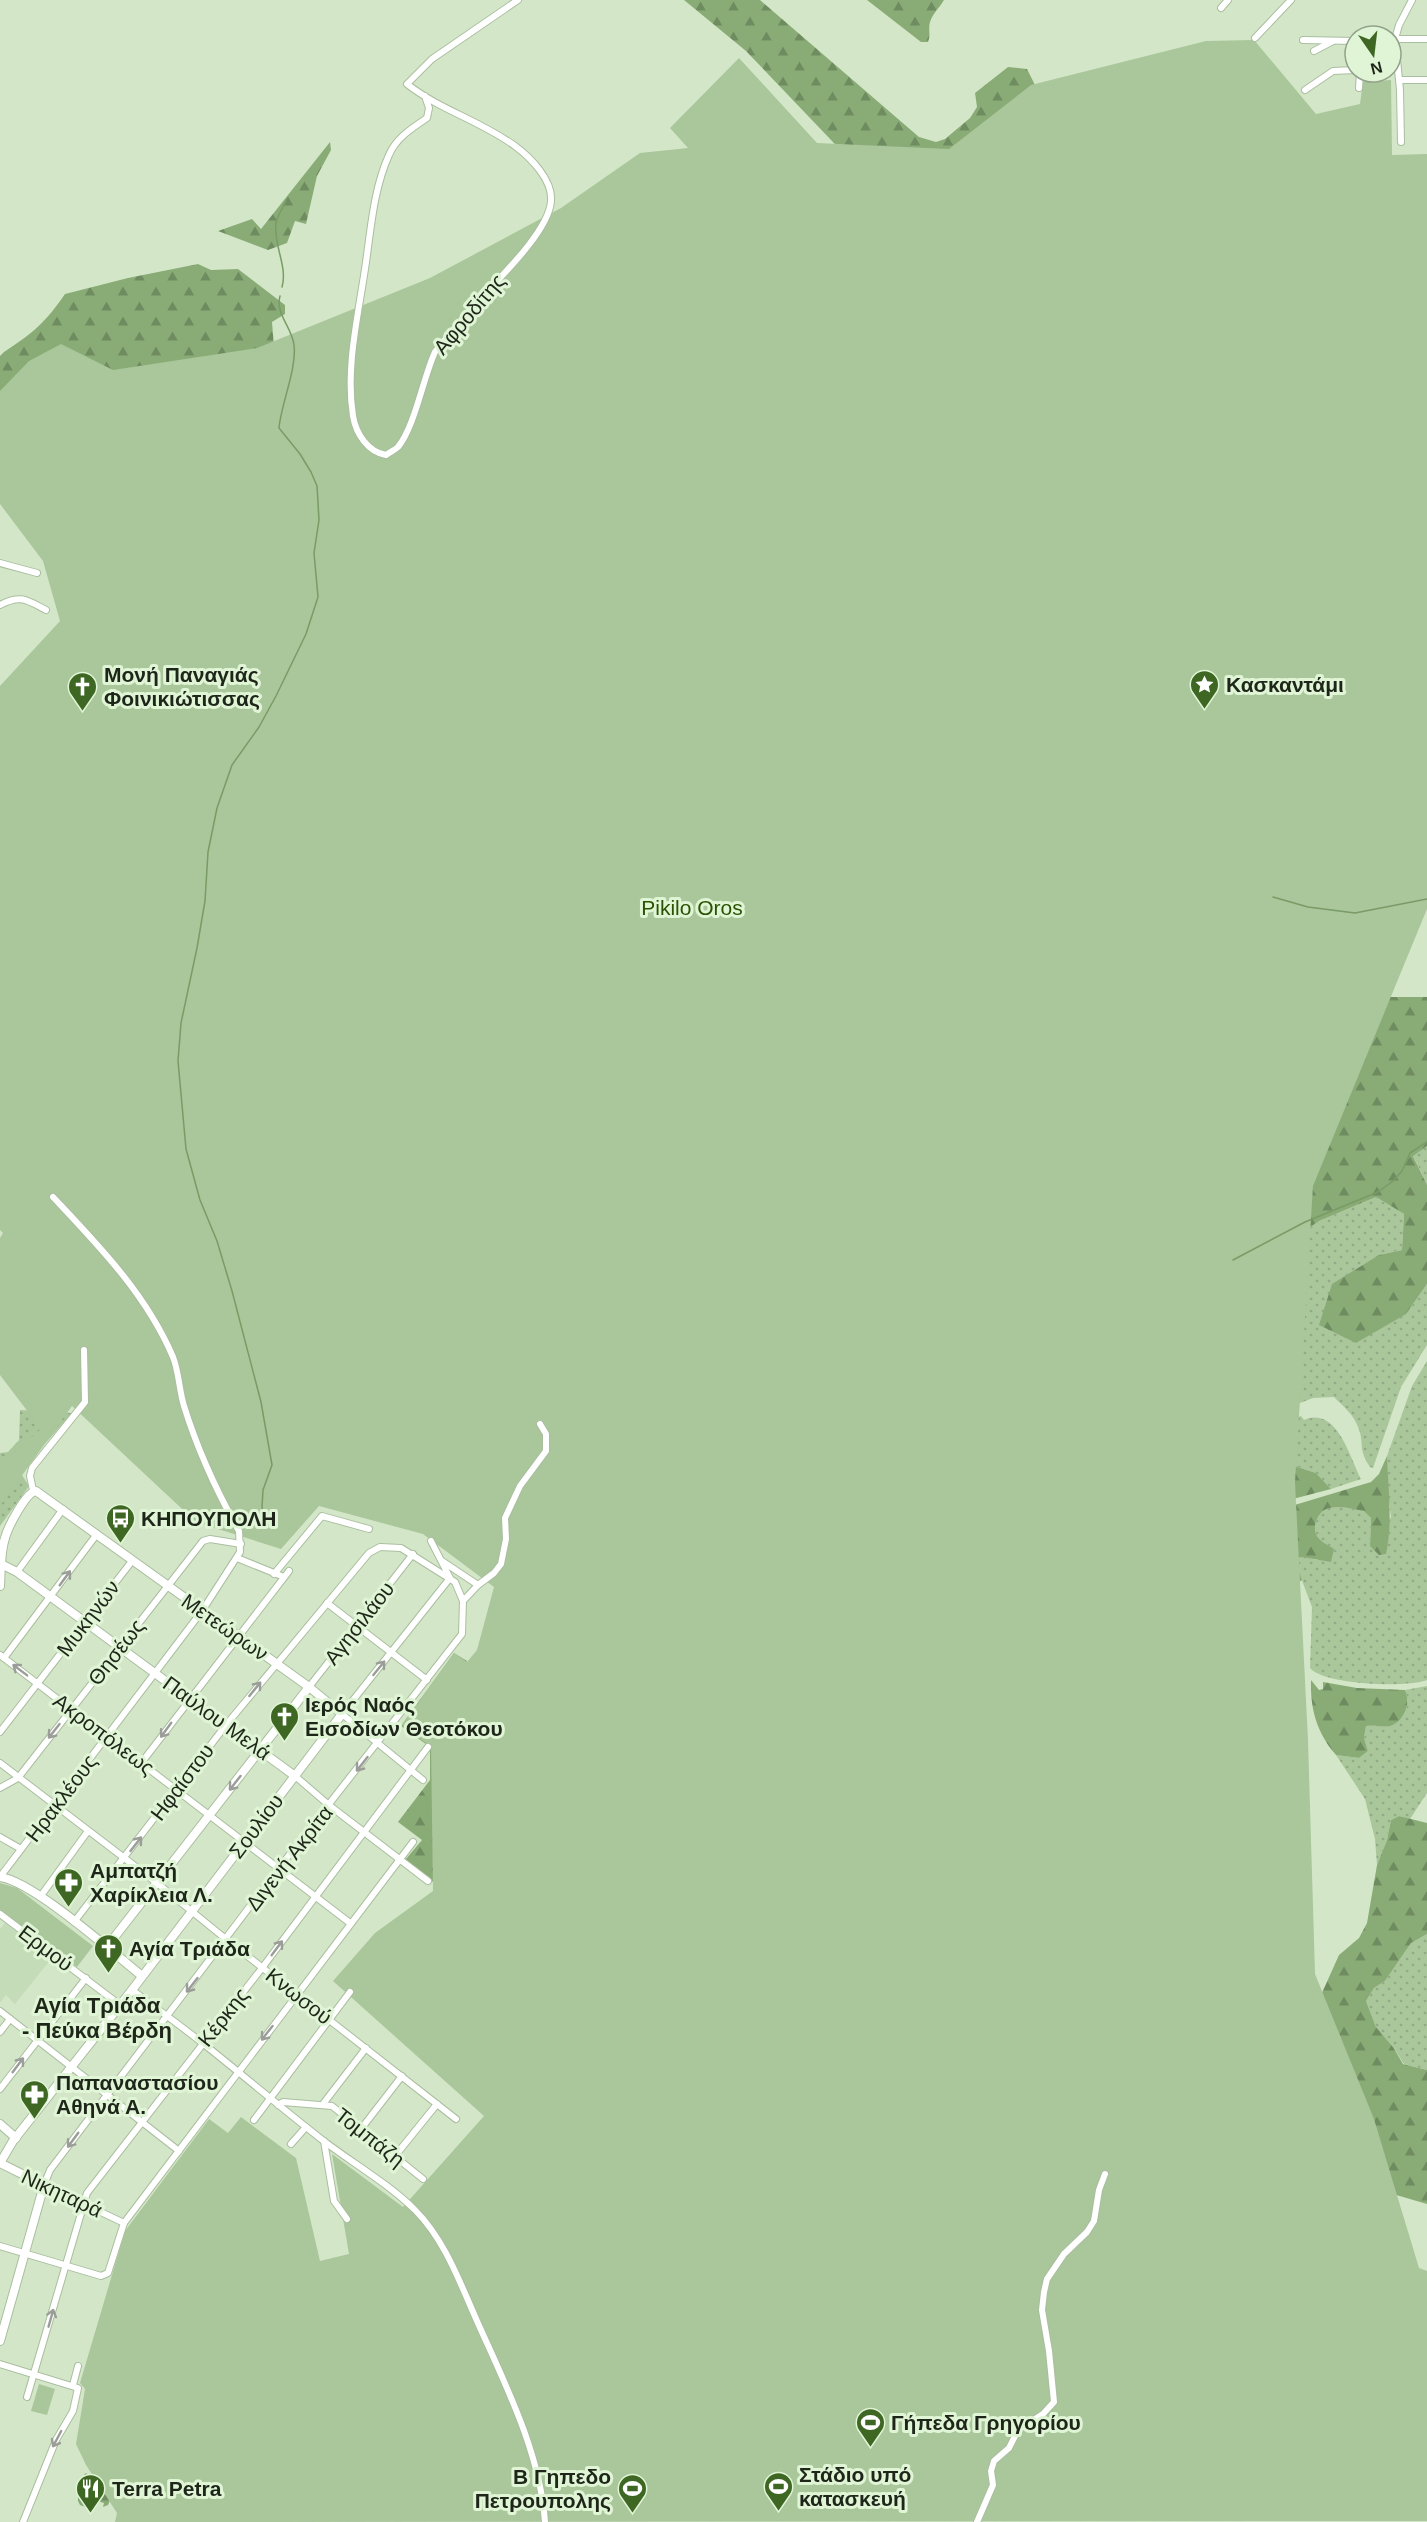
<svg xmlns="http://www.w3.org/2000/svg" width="1427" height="2522" font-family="Arial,sans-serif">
<defs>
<pattern id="grass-dots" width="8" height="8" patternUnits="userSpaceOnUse" patternTransform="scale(1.5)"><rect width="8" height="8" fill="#aac69b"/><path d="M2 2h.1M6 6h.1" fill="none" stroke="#92aa85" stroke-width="1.8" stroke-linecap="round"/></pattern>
<pattern id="forest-firs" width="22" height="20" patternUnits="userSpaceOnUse" patternTransform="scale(1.5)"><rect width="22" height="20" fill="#89ac76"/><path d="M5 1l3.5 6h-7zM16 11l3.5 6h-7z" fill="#6f8c60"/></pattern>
</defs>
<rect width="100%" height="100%" fill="#d3e7c8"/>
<polygon fill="#c4ddb8" points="5,1923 51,1959 15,2004 6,1995 0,2003 0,1929"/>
<g fill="url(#grass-dots)">
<polygon points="1427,1146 1427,1185 1413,1155"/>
<path d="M 1376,1197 L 1404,1214 L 1402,1250 L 1379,1255 L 1406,1314 L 1427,1284 L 1427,1345 L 1401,1387 L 1373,1468 L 1370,1467 C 1357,1448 1365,1443 1358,1427 C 1354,1415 1343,1406 1334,1397 L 1313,1398 L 1282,1410 L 1255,1266 L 1319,1221 Z"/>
<path d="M 1427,1361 L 1427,1680 C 1408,1688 1324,1685 1310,1668 L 1312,1607 L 1296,1565 L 1296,1559 L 1302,1556 L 1317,1560 L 1334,1550 C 1328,1545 1319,1541 1316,1534 C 1312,1524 1320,1509 1330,1508 C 1341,1506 1353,1509 1364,1510 L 1371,1518 L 1370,1546 L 1391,1517 L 1387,1484 L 1387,1456 L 1412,1386 Z"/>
<polygon points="20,1410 72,1413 20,1472 29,1486 0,1526 0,1453 8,1452 19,1440"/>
<path d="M 1301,1416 L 1304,1420 C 1337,1406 1349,1456 1361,1479 L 1331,1489 L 1316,1473 L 1282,1462 L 1295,1418 Z"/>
<path d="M 1427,1686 L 1427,1793 L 1410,1819 L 1399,1816 L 1391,1820 L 1387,1840 L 1377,1865 L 1375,1839 L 1365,1799 L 1336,1755 L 1359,1758 L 1368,1751 L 1364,1738 L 1366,1726 C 1373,1725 1383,1727 1390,1725 C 1405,1721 1411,1703 1405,1690 Z"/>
<polygon points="1427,1934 1427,2070 1404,2064 1393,2047 1376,2027 1366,2001 1374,1988 1385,1981 1411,1943"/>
</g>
<g fill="url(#forest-firs)">
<polygon points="684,0 760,0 919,137 936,142 945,139 970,118 977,107 975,93 1008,67 1027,69 1042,99 895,207 746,51"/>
<path d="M 867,0 L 944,0 C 940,7 933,13 930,22 C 928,29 931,35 928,42 L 921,42 Z"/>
<polygon points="330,142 331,150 317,176 306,224 295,221 287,243 268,250 218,231 252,219 261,229"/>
<path d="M 198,264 L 211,270 L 238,269 L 285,305 L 285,314 L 272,322 L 274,347 L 0,486 L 0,356 L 4,352 C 33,333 45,323 65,294 L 128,278 Z"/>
<polygon points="1366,997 1427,997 1427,1146 1413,1156 1427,1185 1427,1284 1406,1314 1356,1343 1319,1325 1332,1284 1379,1255 1402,1250 1404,1214 1376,1197 1319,1221 1255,1266"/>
<path d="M 1387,1456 C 1388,1489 1393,1521 1386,1554 L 1379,1555 L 1370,1546 L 1371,1518 L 1364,1511 C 1353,1509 1341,1506 1330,1508 C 1320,1509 1312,1524 1316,1534 C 1319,1541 1328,1545 1334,1549 L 1331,1562 L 1302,1557 L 1297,1558 L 1296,1565 L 1302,1580 L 1297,1584 L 1288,1507 L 1371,1482 L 1379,1474 Z"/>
<polygon points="1282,1462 1316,1473 1331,1489 1247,1511"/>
<polygon points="454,1653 467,1661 438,1875 432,1882 405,1860 422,1840 398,1822 430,1780 430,1747 401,1726"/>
<path d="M 1311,1680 L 1319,1690 L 1323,1689 L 1323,1682 L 1357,1688 L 1405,1690 C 1411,1703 1405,1721 1390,1726 C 1383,1727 1373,1725 1366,1726 L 1364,1738 L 1368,1751 L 1359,1758 L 1336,1755 C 1317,1733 1310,1709 1311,1680 Z"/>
<polygon points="1399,1816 1427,1823 1427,1934 1411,1943 1385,1981 1374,1988 1366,2001 1376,2027 1393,2047 1403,2064 1427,2070 1427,2204 1379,2190 1312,2015 1339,1955 1359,1938 1367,1923 1377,1865 1387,1840 1391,1820"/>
<polygon points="86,2473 111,2498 108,2505 103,2507 104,2503 94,2500 91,2509 80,2505 78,2501 78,2480 81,2480 88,2493 92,2491 84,2475"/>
</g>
<g fill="#aac69b">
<polygon points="1254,40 1316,114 1360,104 1363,82 1391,80 1392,155 1427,154 1427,909 1313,1186 1295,1482 1308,1740 1315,1974 1374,2119 1419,2268 1427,2271 1427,2521 115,2522 117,2513 86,2465 76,2444 85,2389 80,2383 125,2231 209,2119 228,2133 241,2117 296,2158 320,2261 349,2254 332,2154 403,2207 484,2116 333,1981 375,1933 433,1891 431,1747 402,1725 454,1653 467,1662 477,1650 494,1587 423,1534 319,1506 281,1549 196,1522 72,1406 0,1506 0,1465 41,1429 0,1375 0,1238 3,1233 0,1230 0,686 60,621 43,561 0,504 0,391 29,361 61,344 113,370 257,348 430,278 561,208 640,153 688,148 670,128 739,58 817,143 949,149 1031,85 1206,41"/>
<polygon points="0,1883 17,1888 93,1946 77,1967 0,1910"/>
<polygon points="39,2384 55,2389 47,2415 31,2411"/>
</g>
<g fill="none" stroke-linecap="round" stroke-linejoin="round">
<g stroke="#799b66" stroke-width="1.5">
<path d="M 282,287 C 288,266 273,245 276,223 C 277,216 283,208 286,201"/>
<polyline points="1273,897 1308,907 1355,913 1427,899"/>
<polyline points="1233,1260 1305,1222 1378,1192 1393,1181 1402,1171 1410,1153 1427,1142"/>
<path d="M 266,1528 L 262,1507 L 263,1490 L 272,1465 L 261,1402 L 232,1291 L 217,1241 L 200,1200 L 186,1149 L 178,1061 L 181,1023 L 197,948 L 205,901 L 208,852 L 217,808 L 232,765 L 259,727 L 276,696 L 306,634 L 318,597 L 314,553 L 319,520 L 317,486 L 311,472 L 300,454 L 279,428 C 281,404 297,369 294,345 C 292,327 275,314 280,296"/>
</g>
<defs>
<g id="street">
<polyline points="1221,8 1228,0"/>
<polyline points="1255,38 1291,0"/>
<polyline points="1391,39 1427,39"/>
<polyline points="1303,40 1355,41"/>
<polyline points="1314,51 1333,41"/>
<polyline points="1399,80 1427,80"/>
<polyline points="1359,88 1360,72"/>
<polyline points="1305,90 1333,71 1355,70"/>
<path d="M 425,96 L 429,108 L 427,118 C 412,128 396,138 389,155 C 374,188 371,227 366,262 C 359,313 345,366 353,416 C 356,434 368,452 386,455 C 390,452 395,450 398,447 C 415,426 423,378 435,352 C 446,338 458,324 470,310 C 492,285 549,233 551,201 C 553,180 530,157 515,146 C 481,121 440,110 407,84 L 432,59 L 518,0"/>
<polyline points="1401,142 1400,90 1395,39 1399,25 1412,0"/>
<polyline points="0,563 37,573"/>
<path d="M 0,605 C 21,594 27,600 46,610"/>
<polyline points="33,1490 30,1476 32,1468 85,1402 84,1350"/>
<polyline points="237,1558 284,1577"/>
<polyline points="442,1561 478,1585 463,1601"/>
<polyline points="17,1572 63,1509"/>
<polyline points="274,1574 322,1516 369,1529"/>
<polyline points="478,1585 494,1573 501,1564 506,1539 505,1518 520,1486 546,1451 546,1434 540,1424"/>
<polyline points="327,1603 427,1680"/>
<polyline points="0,1655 350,1923"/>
<polyline points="4,1658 97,1534"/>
<polyline points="309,1687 413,1554"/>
<polyline points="0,1732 132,1561"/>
<polyline points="142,1762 289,1571"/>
<polyline points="0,1763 157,1883 227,1940 456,2119"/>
<polyline points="295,1776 330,1806 428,1881"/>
<polyline points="423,1780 342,1714 450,1578 431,1541"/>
<polyline points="0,1788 18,1778 203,1541 210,1539 241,1544"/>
<polyline points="0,1837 21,1849"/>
<path d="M 0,1877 L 202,1611 L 240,1552 L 239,1531 C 217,1492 197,1448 184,1406 C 179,1390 179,1372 173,1357 C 146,1294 99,1246 53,1197"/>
<polyline points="40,1897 88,1831"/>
<polyline points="0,1914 120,2005"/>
<polyline points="74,1922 226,1725 369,1553 380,1547 401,1548 455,1582 463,1601 462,1634 279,1868 50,2170 44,2185 124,2223"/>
<path d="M 132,1990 C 156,2008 181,2026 205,2045 C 245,2077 284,2110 325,2142 C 354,2164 389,2184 415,2210 C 445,2240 460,2283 477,2321 C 505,2384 540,2452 545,2522"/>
<polyline points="0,2011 179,2151"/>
<polyline points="0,2032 10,2019"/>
<polyline points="0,2089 86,1978"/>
<polyline points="323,2104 366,2048"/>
<polyline points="278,2105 283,2102 332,2106 423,2179"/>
<polyline points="254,2120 350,1992"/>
<polyline points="361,2129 402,2076"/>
<polyline points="324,2141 334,2201 347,2219"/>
<polyline points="291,2144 306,2127"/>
<polyline points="395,2156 437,2104"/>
<polyline points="0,2246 101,2276 108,2273 124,2223 413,1842"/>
<polyline points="0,2364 78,2388 73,2411 56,2440 23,2522"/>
<polyline points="73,2385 78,2366"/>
<polyline points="27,2397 87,2193 262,1968 428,1747"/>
<polyline points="977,2522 993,2485 991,2471 994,2461 1009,2448 1018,2430 1043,2414 1054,2402 1049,2351 1042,2310 1044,2292 1047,2279 1064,2254 1087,2232 1094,2221 1099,2190 1105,2174"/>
</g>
<g id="secondary">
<polyline points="1,1564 17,1572 295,1776"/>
<path d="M 0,1586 C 1,1570 0,1553 5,1538 C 8,1527 26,1492 36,1491 L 309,1687 L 342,1714 L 132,1990 L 13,2141 L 0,2163"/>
<path d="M 0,1877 C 34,1882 112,1952 142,1976"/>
<polyline points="106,1948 309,1687"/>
<polyline points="0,2124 16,2138"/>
<polyline points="0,2163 44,2185 0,2341"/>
</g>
</defs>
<use href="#street" stroke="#aabea0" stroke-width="8"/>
<use href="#secondary" stroke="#aabea0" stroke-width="10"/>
<use href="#street" stroke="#fff" stroke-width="6"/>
<use href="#secondary" stroke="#fff" stroke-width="8"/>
</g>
<defs><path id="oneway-shaft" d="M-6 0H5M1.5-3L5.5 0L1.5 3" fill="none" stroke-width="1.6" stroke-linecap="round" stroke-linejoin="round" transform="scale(1.5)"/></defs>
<g stroke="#9a9d98">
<use href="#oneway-shaft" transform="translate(65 1578) rotate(-54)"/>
<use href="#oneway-shaft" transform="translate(379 1668) rotate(-51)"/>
<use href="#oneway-shaft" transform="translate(20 1670) rotate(-143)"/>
<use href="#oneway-shaft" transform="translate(255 1689) rotate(-51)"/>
<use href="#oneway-shaft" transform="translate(166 1730) rotate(126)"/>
<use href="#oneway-shaft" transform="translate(54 1731) rotate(128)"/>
<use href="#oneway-shaft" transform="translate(362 1764) rotate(128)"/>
<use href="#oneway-shaft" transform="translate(235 1783) rotate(128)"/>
<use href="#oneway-shaft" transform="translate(136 1844) rotate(-52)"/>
<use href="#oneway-shaft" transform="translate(277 1948) rotate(-53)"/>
<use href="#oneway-shaft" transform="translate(192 1985) rotate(128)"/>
<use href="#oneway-shaft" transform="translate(267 2033) rotate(128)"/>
<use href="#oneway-shaft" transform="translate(18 2065) rotate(-53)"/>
<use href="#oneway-shaft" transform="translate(73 2140) rotate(126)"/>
<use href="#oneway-shaft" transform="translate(51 2318) rotate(-74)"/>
<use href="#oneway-shaft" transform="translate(57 2439) rotate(118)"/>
</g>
<defs>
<symbol id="sight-pin" viewBox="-11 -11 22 30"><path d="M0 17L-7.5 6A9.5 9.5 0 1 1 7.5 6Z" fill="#3e6723" stroke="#e0f5d5"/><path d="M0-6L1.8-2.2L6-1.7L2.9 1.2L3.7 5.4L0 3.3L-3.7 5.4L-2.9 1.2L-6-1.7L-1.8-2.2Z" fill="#fff"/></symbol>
<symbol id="church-pin" viewBox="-11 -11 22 30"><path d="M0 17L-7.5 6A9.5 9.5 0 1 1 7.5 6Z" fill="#3e6723" stroke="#e0f5d5"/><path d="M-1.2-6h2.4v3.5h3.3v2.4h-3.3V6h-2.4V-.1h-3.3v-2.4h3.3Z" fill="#fff"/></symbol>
<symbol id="bus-pin" viewBox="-11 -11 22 30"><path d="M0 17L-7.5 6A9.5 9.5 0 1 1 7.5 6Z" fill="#3e6723" stroke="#e0f5d5"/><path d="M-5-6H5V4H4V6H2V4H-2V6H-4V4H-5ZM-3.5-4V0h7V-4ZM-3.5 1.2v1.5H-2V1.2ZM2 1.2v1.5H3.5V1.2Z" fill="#fff"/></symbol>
<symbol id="pharmacy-pin" viewBox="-11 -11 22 30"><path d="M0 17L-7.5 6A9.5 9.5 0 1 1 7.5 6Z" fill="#3e6723" stroke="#e0f5d5"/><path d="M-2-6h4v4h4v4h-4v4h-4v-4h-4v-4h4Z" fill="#fff"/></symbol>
<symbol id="stadium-pin" viewBox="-11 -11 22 30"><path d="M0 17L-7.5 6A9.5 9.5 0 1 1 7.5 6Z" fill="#3e6723" stroke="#e0f5d5"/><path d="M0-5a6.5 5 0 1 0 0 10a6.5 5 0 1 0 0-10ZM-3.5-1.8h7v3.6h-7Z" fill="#fff"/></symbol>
<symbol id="restaurant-pin" viewBox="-11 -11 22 30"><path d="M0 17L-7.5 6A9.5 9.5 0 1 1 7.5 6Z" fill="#3e6723" stroke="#e0f5d5"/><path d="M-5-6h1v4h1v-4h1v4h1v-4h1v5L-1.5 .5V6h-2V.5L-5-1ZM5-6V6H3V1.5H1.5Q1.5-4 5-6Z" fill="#fff"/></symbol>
</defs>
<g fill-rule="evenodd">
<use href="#sight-pin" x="1188" y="668" width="33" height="45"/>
<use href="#church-pin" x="66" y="670" width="33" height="45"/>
<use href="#bus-pin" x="104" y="1502" width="33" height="45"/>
<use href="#church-pin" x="268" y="1700" width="33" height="45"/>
<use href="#pharmacy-pin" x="52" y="1866" width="33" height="45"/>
<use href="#church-pin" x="92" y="1932" width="33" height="45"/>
<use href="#pharmacy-pin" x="18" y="2078" width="33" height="45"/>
<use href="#stadium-pin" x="854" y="2406" width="33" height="45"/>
<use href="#stadium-pin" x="762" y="2470" width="33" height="45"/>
<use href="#restaurant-pin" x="74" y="2472" width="33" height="45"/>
<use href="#stadium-pin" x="616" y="2472" width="33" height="45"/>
</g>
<g text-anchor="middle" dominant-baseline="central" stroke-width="6" stroke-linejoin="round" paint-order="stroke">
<g font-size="21" fill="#1e261a" stroke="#e0f5d5">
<text transform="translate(469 314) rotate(-50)">Αφροδίτης</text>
<text transform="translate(88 1618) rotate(-53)">Μυκηνών</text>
<text transform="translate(359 1623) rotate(-52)">Αγησιλάου</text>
<text transform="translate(225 1627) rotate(35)">Μετεώρων</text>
<text transform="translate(116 1652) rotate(-52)">Θησέως</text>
<text transform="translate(217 1718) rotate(36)">Παύλου Μελά</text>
<text transform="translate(104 1734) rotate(37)">Ακροπόλεως</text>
<text transform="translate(182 1782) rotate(-53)">Ηφαίστου</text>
<text transform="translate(61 1798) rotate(-53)">Ηρακλέους</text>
<text transform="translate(256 1826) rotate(-53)">Σουλίου</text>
<text transform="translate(289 1858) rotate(-52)">Διγενή Ακρίτα</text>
<text transform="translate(46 1948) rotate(37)">Ερμού</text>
<text transform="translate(299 1996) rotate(38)">Κνωσού</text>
<text transform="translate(223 2017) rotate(-52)">Κέρκης</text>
<text transform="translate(370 2137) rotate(38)">Τομπάζη</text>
<text transform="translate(62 2193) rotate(25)">Νικηταρά</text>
</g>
<g font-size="21" font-weight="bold" fill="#1e261a" stroke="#e0f5d5" text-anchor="start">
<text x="104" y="674">Μονή Παναγιάς<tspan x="104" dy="24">Φοινικιώτισσας</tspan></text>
<text x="1226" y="684">Κασκαντάμι</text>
<text x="141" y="1518">ΚΗΠΟΥΠΟΛΗ</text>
<text x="305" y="1704">Ιερός Ναός<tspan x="305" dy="24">Εισοδίων Θεοτόκου</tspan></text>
<text x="90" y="1870">Αμπατζή<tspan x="90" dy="24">Χαρίκλεια Λ.</tspan></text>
<text x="129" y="1948">Αγία Τριάδα</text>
<text x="56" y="2082">Παπαναστασίου<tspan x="56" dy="24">Αθηνά Α.</tspan></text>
<text x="891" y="2422">Γήπεδα Γρηγορίου</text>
<text x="799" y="2474">Στάδιο υπό<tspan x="799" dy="24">κατασκευή</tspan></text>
<text x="611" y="2476" text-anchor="end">Β Γηπεδο<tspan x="611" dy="24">Πετρουπολης</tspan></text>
<text x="112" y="2488">Terra Petra</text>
</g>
<g font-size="21" fill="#2a5403" stroke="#e0f5d5">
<text x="692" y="907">Pikilo Oros</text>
</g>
<g font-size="22" font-weight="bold" fill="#1e261a" stroke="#e0f5d5">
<text x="97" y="2005">Αγία Τριάδα<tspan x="97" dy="25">- Πεύκα Βέρδη</tspan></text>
</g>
</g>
<g transform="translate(1373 54) rotate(166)"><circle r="28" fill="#e0f5d5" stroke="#92a28a" stroke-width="1.5"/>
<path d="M0-4.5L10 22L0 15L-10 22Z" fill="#3e6723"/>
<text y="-9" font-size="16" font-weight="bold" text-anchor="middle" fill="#1e261a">N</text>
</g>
</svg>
